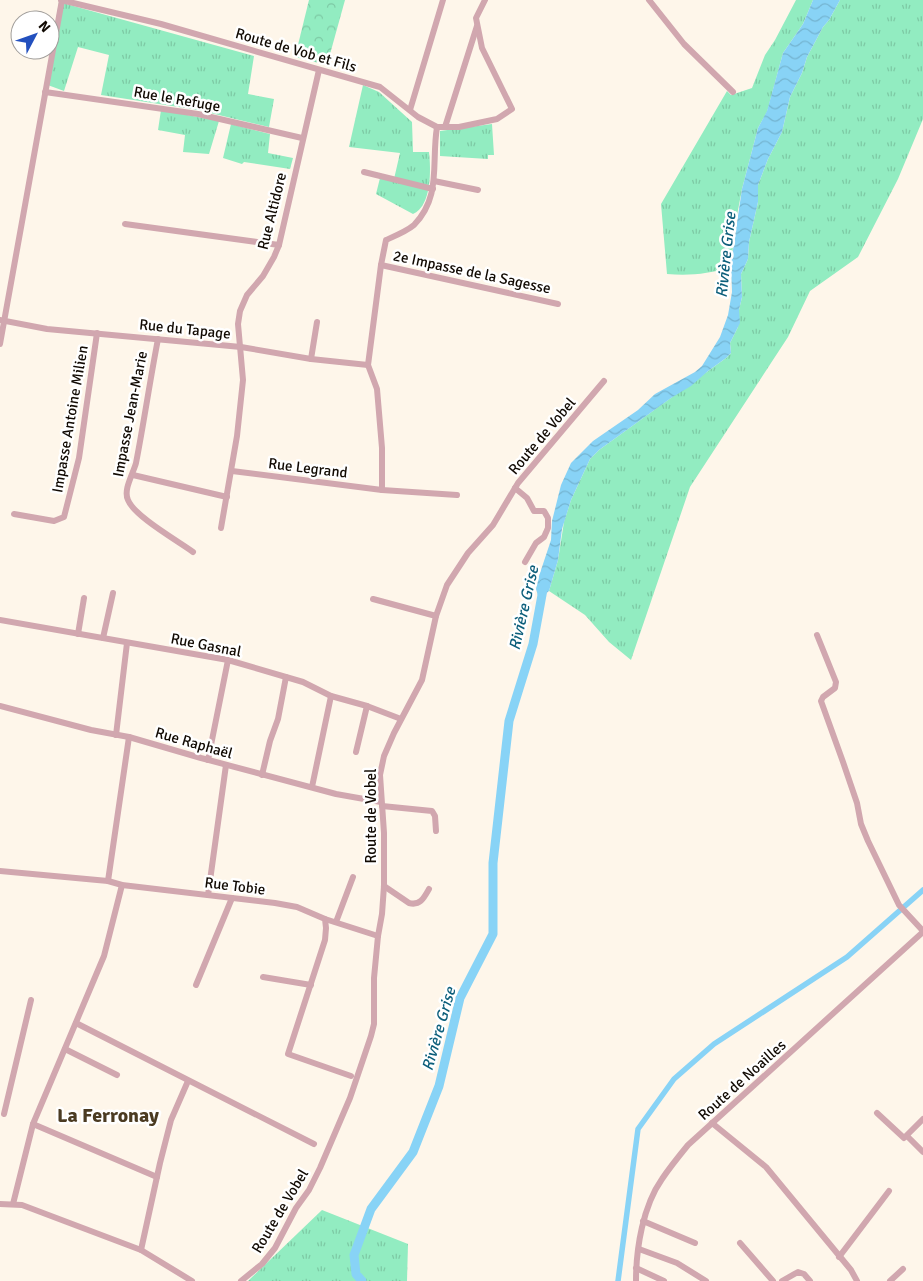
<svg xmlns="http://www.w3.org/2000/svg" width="923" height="1281" font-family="Signika,sans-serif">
<defs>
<pattern id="grass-tufts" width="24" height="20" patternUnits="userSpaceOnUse" patternTransform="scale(1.25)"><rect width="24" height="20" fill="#92ecc1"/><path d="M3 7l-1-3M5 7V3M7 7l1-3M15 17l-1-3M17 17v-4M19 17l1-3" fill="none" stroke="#7dc9a4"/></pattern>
<pattern id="forest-crowns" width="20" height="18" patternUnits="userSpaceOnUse" patternTransform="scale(1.25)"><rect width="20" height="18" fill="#92ecc1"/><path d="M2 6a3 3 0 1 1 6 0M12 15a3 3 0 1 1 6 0" fill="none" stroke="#7dc9a4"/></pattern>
<pattern id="water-waves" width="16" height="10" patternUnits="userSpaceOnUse" patternTransform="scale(1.25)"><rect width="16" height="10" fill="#88d3f6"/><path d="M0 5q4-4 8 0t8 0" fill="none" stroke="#74b4d1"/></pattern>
</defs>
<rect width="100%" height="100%" fill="#fef6ea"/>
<g fill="url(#grass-tufts)">
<path d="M 796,0 L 813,0 L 803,24 L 783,53 L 767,112 L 758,128 L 742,189 L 735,226 L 731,267 C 709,274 689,276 667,274 L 661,204 L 727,91 L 731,95 L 752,88 L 765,55 L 775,40 Z"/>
<polygon points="840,0 923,0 923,119 898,179 858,257 810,291 788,337 690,487 631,660 609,642 585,615 549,591 558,560 564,522 571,500 590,459 599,450 726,358 731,353 730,343 738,327 739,310 742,297 741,274 748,259 749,242 758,202 758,185 768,159 782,132 790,97 802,73 807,57 823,27 829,20"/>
<polygon points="59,2 254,56 248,94 274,99 269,127 198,110 101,95 109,55 78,47 64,91 45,84"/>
<path d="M 363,85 L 379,92 L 412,122 L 413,152 L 429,152 C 431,169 432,206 413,214 L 376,194 L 380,178 L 394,179 L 400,153 L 349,147 Z"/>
<polygon points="161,110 219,121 209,154 183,152 185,135 158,130"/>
<polygon points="231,124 270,134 268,153 293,158 290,169 244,162 242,164 223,158"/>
<polygon points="492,124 494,155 488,155 488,159 440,156 440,131"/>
<polygon points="322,1210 408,1244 407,1281 248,1281"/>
</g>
<polygon fill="url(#forest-crowns)" points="309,0 345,0 327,65 295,57"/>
<polygon fill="url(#water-waves)" points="813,0 840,0 829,20 823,27 807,57 802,73 790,97 782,132 768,159 758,185 758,202 749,242 748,259 741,274 742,297 739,310 740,323 730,343 731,353 726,358 708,371 691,386 671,398 599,450 590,459 571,500 562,529 558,560 549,591 539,599 536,589 538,579 551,540 552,521 561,485 571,463 593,441 638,410 655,394 695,372 702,366 720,337 728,315 732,292 731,263 742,189 758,128 767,111 783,53 803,24"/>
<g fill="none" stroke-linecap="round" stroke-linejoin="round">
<polyline stroke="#88d3f6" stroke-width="5.5" points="618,1281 638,1129 674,1079 714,1044 847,957 923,890"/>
<polyline stroke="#88d3f6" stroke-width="9" points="362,1281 356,1274 354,1255 371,1209 413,1152 439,1086 460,998 493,934 493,863 509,721 533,644 544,584"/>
<g stroke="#d1a7af" stroke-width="6">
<polyline points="61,0 161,24 380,87 418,117 437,127 459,127 497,119 512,109 482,48 476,18 485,0"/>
<polyline points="649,0 684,44 733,92"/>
<polyline points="45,92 198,114 302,138"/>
<polyline points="410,110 443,0"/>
<polyline points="445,127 477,26"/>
<polyline points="364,172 433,189"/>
<polyline points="434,181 478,190"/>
<polyline points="125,224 279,245"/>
<polyline points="381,265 558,304"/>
<polyline points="0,320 47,329 241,347 311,359 368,365"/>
<path d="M 158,339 C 150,380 144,422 136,463 C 133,474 123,490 128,500 C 134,516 178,541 193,552"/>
<polyline points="0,344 62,0"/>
<polyline points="311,359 317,322"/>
<polyline points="232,471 382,490 457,495"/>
<polyline points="133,475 227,497"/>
<polyline points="515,488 527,498 534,511 544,511 548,518 548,528 544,537 536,543 525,562"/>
<path d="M 382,490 L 382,448 L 377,389 L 368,365 L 381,265 L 386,240 C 395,236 407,231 414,225 C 442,196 431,163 437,127"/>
<polyline points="14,514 54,521 64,517 79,458 97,333"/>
<polyline points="221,528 237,436 243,380 238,324 240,311 247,295 263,276 274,257 279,245 319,70"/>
<polyline points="373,599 436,616"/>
<polyline points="0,620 228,660 303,682 331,696 367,706 401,719"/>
<polyline points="78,634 84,598"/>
<polyline points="817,635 836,682 835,688 823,697 821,701 843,762 857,803 861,824 868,841 899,905 923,931"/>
<polyline points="103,638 113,593"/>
<polyline points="0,706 91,730 129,737 201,758 336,794 381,802"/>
<polyline points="116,735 127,643"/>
<polyline points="356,752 367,706"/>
<polyline points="208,760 228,660"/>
<polyline points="262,775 270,741 278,719 286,677"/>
<polyline points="312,787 331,696"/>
<polyline points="382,806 432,811 435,816 436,831"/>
<polyline points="0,871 108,881 122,885 275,903 297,907 325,919 326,928 325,940 288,1054 351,1076"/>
<polyline points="108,881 129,737"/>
<path d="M 384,886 L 409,903 C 420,906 424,898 429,889"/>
<polyline points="208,895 226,765"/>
<polyline points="325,919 378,936"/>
<polyline points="336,922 353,877"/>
<polyline points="263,977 311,985"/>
<polyline points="196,985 232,898"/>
<polyline points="76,1023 314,1144"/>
<polyline points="65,1049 117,1075"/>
<polyline points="877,1113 904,1138 923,1119"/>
<polyline points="4,1114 31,1000"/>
<polyline points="712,1123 766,1167 851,1270 857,1281"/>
<polyline points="33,1124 157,1177"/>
<polyline points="907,1136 923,1152"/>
<polyline points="0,1204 22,1205 141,1250 192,1281"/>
<polyline points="13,1204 33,1124 104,956 122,885"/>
<polyline points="643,1221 695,1243"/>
<polyline points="740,1243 773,1281"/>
<polyline points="639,1249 677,1263 706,1281"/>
<polyline points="141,1250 160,1163 171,1120 188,1081"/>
<polyline points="839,1257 889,1191"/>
<polyline points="636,1268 664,1281"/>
<polyline points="241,1281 262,1264 275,1248 296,1208 309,1190 320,1168 350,1098 371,1036 374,1024 374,978 378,936 382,914 384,886 384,833 380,775 384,756 394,733 422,680 436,616 447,585 468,553 493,525 518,483 604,381"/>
<path d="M 636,1281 C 636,1248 643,1206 662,1179 C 670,1167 679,1156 688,1145 L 923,932"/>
<polyline points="782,1281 798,1272 804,1274 810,1281"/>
<polyline points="890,1281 903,1269"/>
</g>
</g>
<g text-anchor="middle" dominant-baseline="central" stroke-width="5" stroke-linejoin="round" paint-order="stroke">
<g font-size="15" fill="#110a03" stroke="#fff">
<text transform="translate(296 50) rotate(16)">Route de Vob et Fils</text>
<text transform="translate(177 99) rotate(10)">Rue le Refuge</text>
<text transform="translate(272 211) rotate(-76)">Rue Altidore</text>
<text transform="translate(472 272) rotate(12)">2e Impasse de la Sagesse</text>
<text transform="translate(185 329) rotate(6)">Rue du Tapage</text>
<text transform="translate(130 414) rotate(-79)">Impasse Jean-Marie</text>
<text transform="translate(70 419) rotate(-80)">Impasse Antoine Milien</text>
<text transform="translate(542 436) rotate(-50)">Route de Vobel</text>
<text transform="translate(308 468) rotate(7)">Rue Legrand</text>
<text transform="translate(206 645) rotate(11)">Rue Gasnal</text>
<text transform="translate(194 743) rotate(16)">Rue Raphaël</text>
<text transform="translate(371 816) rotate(-90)">Route de Vobel</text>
<text transform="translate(235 886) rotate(7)">Rue Tobie</text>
<text transform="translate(742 1080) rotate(-42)">Route de Noailles</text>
<text transform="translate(280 1211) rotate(-59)">Route de Vobel</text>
</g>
<g font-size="16" font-style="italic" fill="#0d5f7b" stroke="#fff">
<text transform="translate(726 255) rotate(-84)">Rivière Grise</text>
<text transform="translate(524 608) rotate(-77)">Rivière Grise</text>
<text transform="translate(439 1029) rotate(-74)">Rivière Grise</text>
</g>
<g font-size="20" font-weight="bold" fill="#4b3b22" stroke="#fff">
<text x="108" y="1115">La Ferronay</text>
</g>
</g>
<g transform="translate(35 35) rotate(49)"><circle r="24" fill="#ffffff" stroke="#a09d9a"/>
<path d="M0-4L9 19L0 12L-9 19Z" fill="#2350be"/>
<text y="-8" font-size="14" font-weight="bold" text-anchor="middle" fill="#110a03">N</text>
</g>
</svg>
